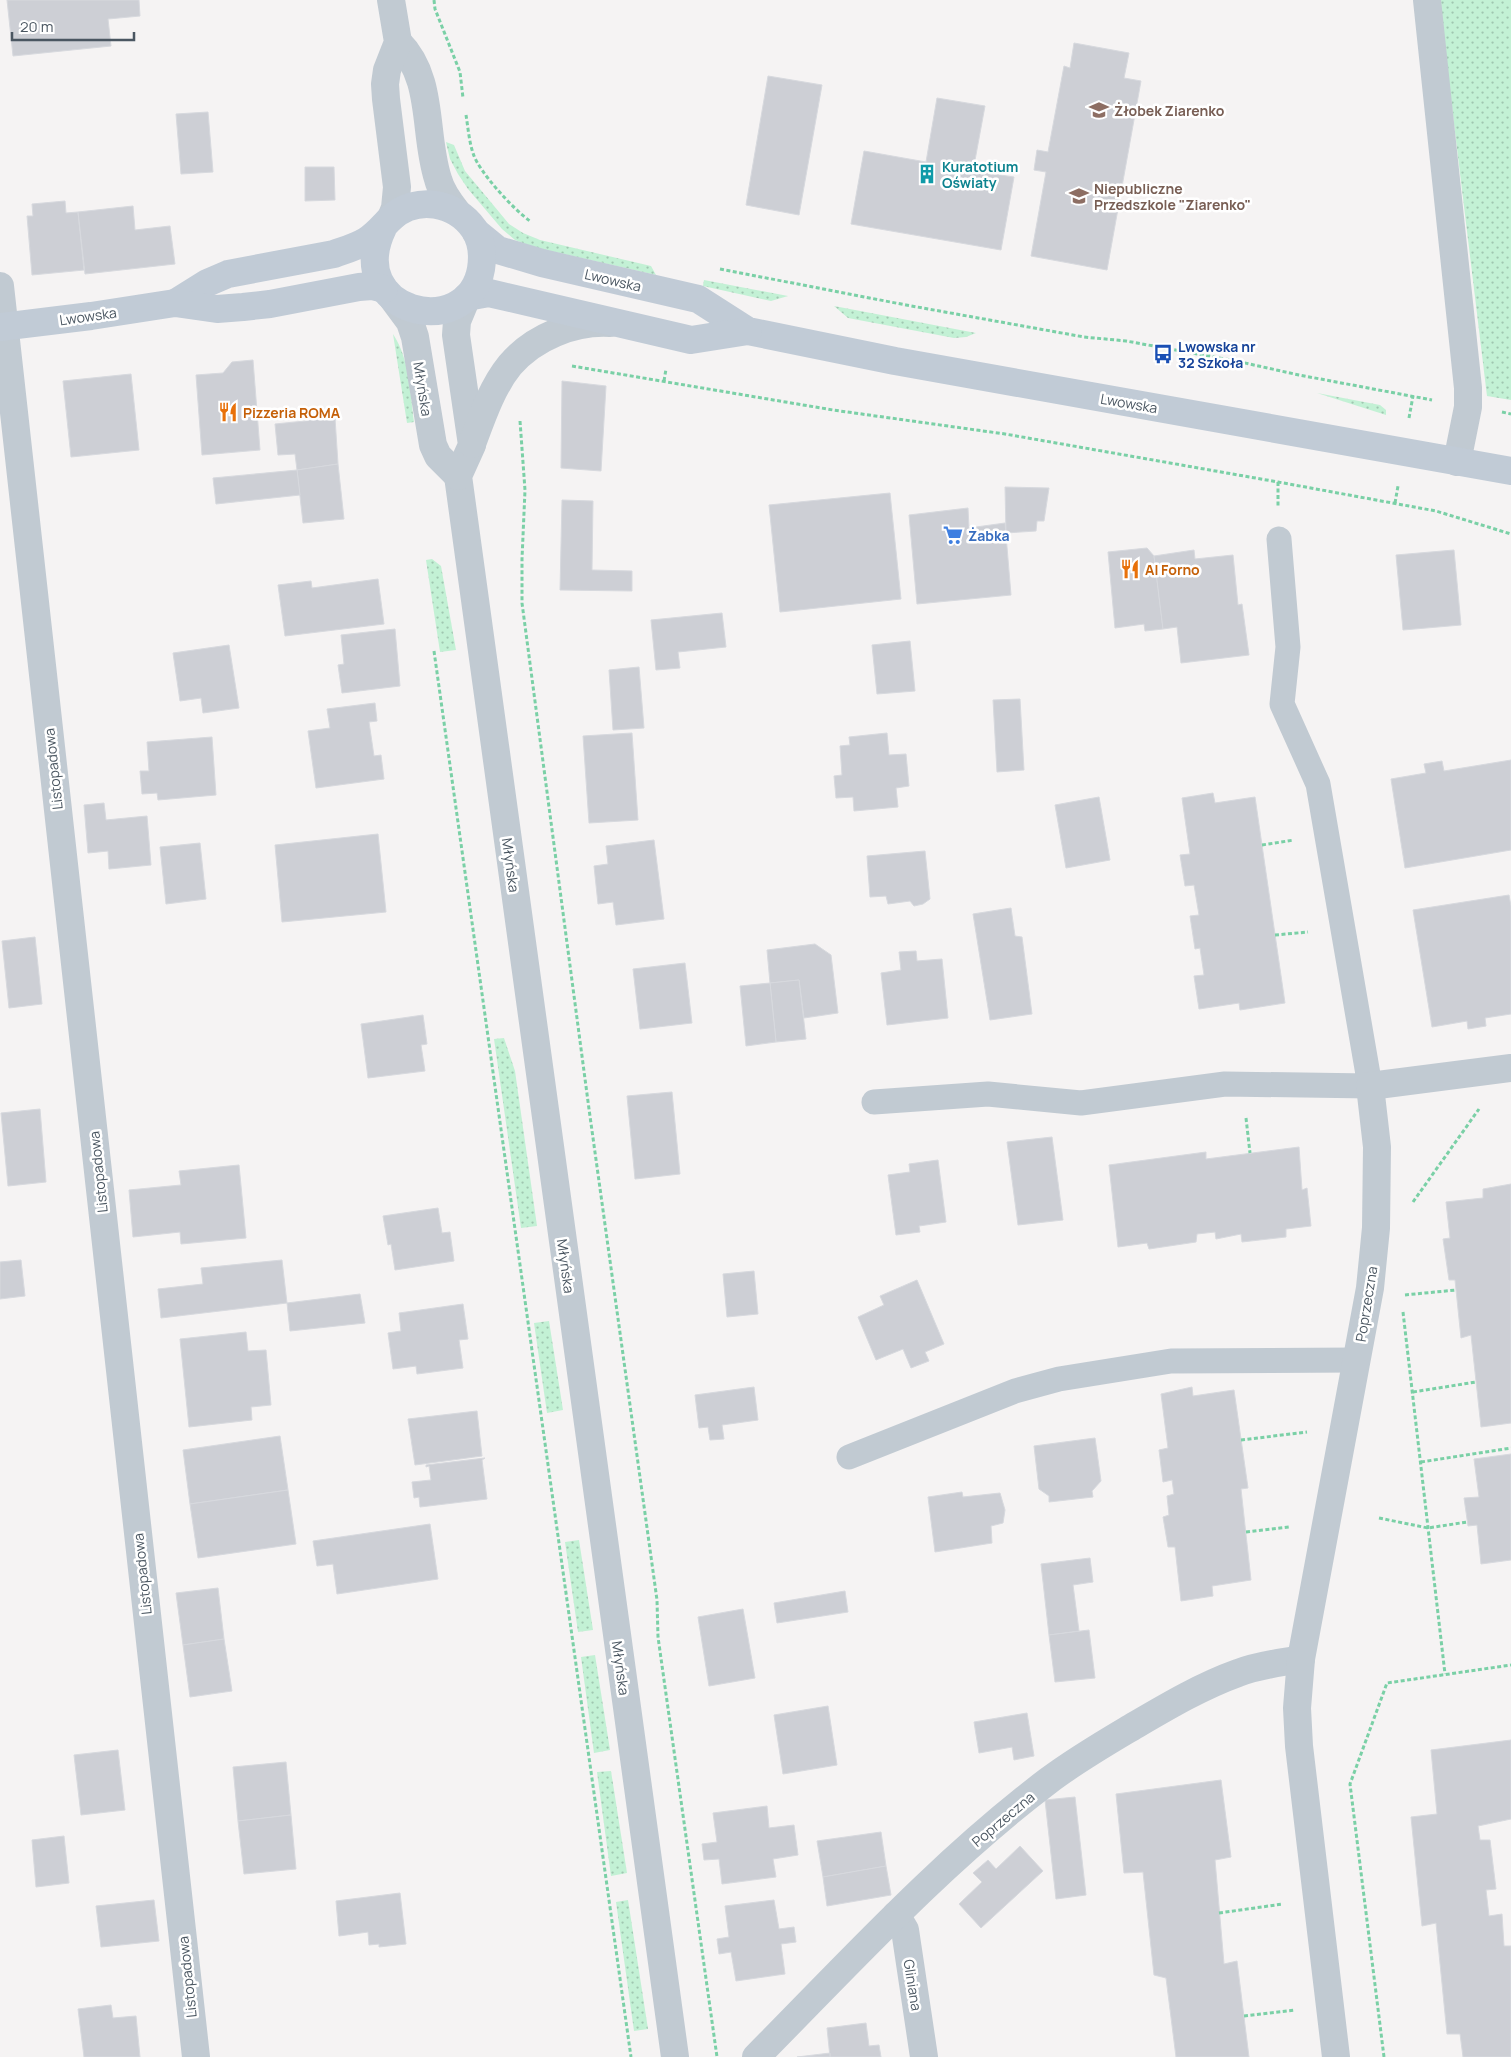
<svg xmlns="http://www.w3.org/2000/svg" width="1511" height="2057" font-family="Manrope,sans-serif">
<defs>
<pattern id="grass-dots" width="8" height="8" patternUnits="userSpaceOnUse" patternTransform="scale(1.25)"><rect width="8" height="8" fill="#c3f1d5"/><path d="M2 2h.1M6 6h.1" fill="none" stroke="#a0c6b0" stroke-width="1.8" stroke-linecap="round"/></pattern>
</defs>
<rect width="100%" height="100%" fill="#f5f3f3"/>
<g fill="url(#grass-dots)">
<polygon points="1439,0 1511,0 1511,400 1487,396"/>
<polygon points="446,142 454,145 465,171 509,224 523,233 540,240 651,266 656,275 533,247 515,240 502,229 468,189 458,174 450,159"/>
<polygon points="704,280 788,296 771,301 703,286"/>
<polygon points="834,306 976,333 966,337 954,338 848,318"/>
<path d="M 393,334 C 410,360 410,392 414,422 L 407,423 Z"/>
<polygon points="1317,393 1380,405 1386,410 1386,415"/>
<polygon points="432,559 441,566 456,650 440,652 426,560"/>
<polygon points="504,1038 515,1071 537,1226 521,1228 494,1039"/>
<polygon points="549,1321 563,1410 547,1413 534,1323"/>
<polygon points="579,1540 593,1630 578,1632 565,1542"/>
<polygon points="595,1655 610,1750 594,1753 581,1657"/>
<polygon points="611,1771 627,1873 611,1876 597,1772"/>
<polygon points="628,1900 648,2029 634,2031 616,1902"/>
</g>
<g fill="#cdcfd5" stroke="#d7d9de">
<polygon points="7,0 139,0 140,16 108,19 111,46 13,56"/>
<polygon points="1074,43 1129,53 1124,78 1141,81 1107,270 1031,256 1046,172 1034,170 1037,150 1048,152 1064,66 1070,68"/>
<polygon points="768,76 822,85 799,215 746,205"/>
<polygon points="937,98 985,106 973,171 1014,177 1001,250 851,224 864,151 926,162"/>
<polygon points="208,112 213,172 181,174 176,114"/>
<polygon points="305,167 334,167 335,200 305,201"/>
<polygon points="65,201 66,213 78,212 84,270 32,275 27,216 33,216 32,204"/>
<polygon points="133,206 135,230 170,226 175,264 85,274 78,212"/>
<polygon points="253,360 260,450 202,455 196,375 223,373 232,362"/>
<polygon points="131,374 139,450 71,457 63,381"/>
<polygon points="562,381 606,386 601,471 561,468"/>
<polygon points="335,418 338,464 297,470 295,454 278,455 275,424"/>
<polygon points="338,464 344,519 303,523 297,470"/>
<polygon points="297,470 300,495 216,504 213,478"/>
<polygon points="1005,487 1049,488 1044,521 1037,521 1036,531 1006,533"/>
<polygon points="890,493 901,599 780,612 769,505"/>
<polygon points="562,500 593,501 592,570 632,571 632,591 560,590"/>
<polygon points="968,508 969,528 1005,523 1011,595 917,604 909,515"/>
<polygon points="1147,548 1154,556 1163,629 1145,631 1144,624 1115,628 1108,552"/>
<polygon points="1194,550 1195,559 1233,555 1238,605 1242,604 1249,655 1181,663 1177,627 1163,629 1154,556"/>
<polygon points="1454,550 1461,625 1403,630 1396,555"/>
<polygon points="378,579 384,624 285,636 278,585 311,581 312,588"/>
<polygon points="722,613 726,647 678,652 680,668 656,670 651,620"/>
<polygon points="395,629 400,686 342,693 338,665 344,664 341,635"/>
<polygon points="910,641 915,691 877,694 872,645"/>
<polygon points="229,645 239,708 203,713 201,698 180,701 173,653"/>
<polygon points="639,667 644,728 613,730 609,670"/>
<polygon points="1020,699 1024,770 997,772 993,700"/>
<polygon points="375,703 377,721 369,722 374,756 381,755 384,779 316,788 308,731 330,728 327,709"/>
<polygon points="632,733 638,820 589,823 583,736"/>
<polygon points="887,733 889,755 906,754 909,786 896,788 898,807 854,811 853,797 836,798 834,776 842,775 840,746 850,745 849,737"/>
<polygon points="212,737 216,795 158,800 157,793 142,794 140,771 149,771 147,742"/>
<polygon points="1511,760 1511,850 1405,868 1391,779 1426,773 1424,764 1442,761 1444,771"/>
<polygon points="1213,793 1215,803 1255,797 1285,1003 1240,1010 1239,1003 1199,1009 1194,976 1204,975 1200,948 1195,949 1190,916 1199,915 1194,885 1185,886 1180,855 1190,854 1182,798"/>
<polygon points="1099,797 1110,860 1066,868 1055,805"/>
<polygon points="104,803 106,820 147,816 151,865 109,869 108,851 88,853 84,805"/>
<polygon points="378,834 386,912 282,922 275,845"/>
<polygon points="654,840 664,919 616,925 613,902 598,904 594,866 608,864 606,846"/>
<polygon points="200,843 206,899 166,904 160,847"/>
<polygon points="925,851 930,899 923,904 914,906 910,901 888,904 886,896 870,897 867,856"/>
<polygon points="1509,895 1511,906 1511,1014 1485,1018 1486,1026 1468,1029 1467,1021 1432,1027 1413,910"/>
<polygon points="1011,908 1015,936 1022,937 1032,1014 990,1020 973,914"/>
<polygon points="35,937 42,1004 9,1008 2,941"/>
<polygon points="815,944 831,955 838,1013 804,1018 799,980 770,983 767,950"/>
<polygon points="916,951 917,961 942,959 948,1018 887,1025 881,973 901,970 899,952"/>
<polygon points="685,963 692,1023 640,1029 633,969"/>
<polygon points="799,980 806,1039 776,1042 770,983"/>
<polygon points="770,983 776,1042 746,1046 740,986"/>
<polygon points="423,1015 427,1044 421,1045 425,1071 368,1078 361,1024"/>
<polygon points="672,1092 680,1174 635,1179 627,1096"/>
<polygon points="40,1109 46,1182 8,1186 1,1113"/>
<polygon points="1052,1137 1063,1220 1018,1225 1007,1142"/>
<polygon points="1299,1147 1302,1190 1307,1188 1311,1226 1286,1229 1286,1237 1242,1242 1241,1234 1216,1239 1215,1232 1197,1234 1196,1242 1149,1249 1147,1243 1118,1247 1109,1165 1206,1152 1206,1159"/>
<polygon points="938,1160 946,1222 919,1226 920,1232 896,1235 888,1175 910,1172 909,1164"/>
<polygon points="239,1165 246,1238 181,1244 180,1232 133,1237 129,1190 181,1185 179,1171"/>
<polygon points="1511,1184 1511,1423 1481,1427 1471,1335 1461,1338 1455,1280 1449,1280 1443,1239 1450,1238 1446,1202 1483,1198 1483,1189"/>
<polygon points="438,1208 442,1233 450,1232 454,1261 395,1270 391,1244 388,1245 383,1216"/>
<polygon points="21,1260 25,1296 0,1299 0,1262"/>
<polygon points="282,1260 287,1303 161,1318 158,1289 203,1284 201,1268"/>
<polygon points="754,1271 758,1314 727,1317 723,1274"/>
<polygon points="917,1280 944,1344 925,1352 929,1361 911,1368 903,1349 876,1360 858,1317 884,1305 880,1296"/>
<polygon points="360,1294 365,1323 290,1331 287,1303"/>
<polygon points="463,1304 468,1339 459,1340 463,1368 417,1374 416,1366 393,1369 388,1333 401,1331 399,1313"/>
<polygon points="246,1332 248,1351 266,1350 271,1405 251,1407 252,1420 189,1427 180,1339"/>
<polygon points="754,1387 758,1420 722,1425 724,1439 710,1440 708,1427 699,1428 695,1395"/>
<polygon points="1192,1387 1193,1396 1234,1390 1248,1488 1241,1489 1251,1580 1212,1586 1213,1596 1181,1601 1175,1547 1168,1547 1163,1517 1169,1515 1167,1496 1174,1494 1172,1480 1163,1482 1159,1450 1168,1448 1161,1394"/>
<polygon points="477,1411 482,1456 415,1465 408,1419"/>
<polygon points="280,1436 288,1490 190,1504 183,1450"/>
<polygon points="1095,1438 1101,1481 1092,1491 1093,1497 1049,1502 1049,1496 1039,1489 1034,1446"/>
<polygon points="1511,1454 1511,1560 1481,1564 1477,1525 1468,1526 1464,1498 1479,1497 1474,1459"/>
<polygon points="485,1458 482,1460 487,1499 420,1507 419,1497 414,1498 412,1482 431,1480 429,1466 426,1467 426,1465"/>
<polygon points="288,1490 296,1544 198,1558 190,1504"/>
<polygon points="962,1492 963,1497 1000,1493 1005,1510 1003,1523 991,1526 992,1543 935,1552 928,1497"/>
<polygon points="430,1524 438,1579 337,1594 333,1564 317,1566 313,1541"/>
<polygon points="1090,1558 1093,1582 1073,1585 1079,1631 1049,1635 1041,1564"/>
<polygon points="218,1588 224,1639 183,1645 176,1593"/>
<polygon points="845,1591 848,1612 777,1623 774,1603"/>
<polygon points="743,1609 755,1678 709,1686 698,1617"/>
<polygon points="1089,1630 1095,1678 1055,1682 1049,1635"/>
<polygon points="224,1639 232,1691 190,1697 183,1645"/>
<polygon points="828,1706 837,1765 783,1774 774,1715"/>
<polygon points="1027,1713 1034,1756 1014,1760 1012,1747 979,1753 974,1722"/>
<polygon points="1511,1740 1511,1819 1478,1826 1480,1840 1490,1840 1496,1889 1486,1890 1489,1916 1502,1914 1504,1946 1511,1946 1511,2057 1463,2057 1460,2034 1447,2034 1436,1923 1422,1926 1411,1817 1437,1814 1431,1750"/>
<polygon points="118,1750 125,1810 81,1815 74,1755"/>
<polygon points="286,1762 291,1815 238,1821 233,1767"/>
<polygon points="1221,1780 1231,1857 1215,1860 1224,1964 1237,1961 1249,2057 1176,2057 1166,1978 1154,1975 1143,1872 1124,1873 1116,1794"/>
<polygon points="1075,1797 1086,1895 1056,1899 1045,1800"/>
<polygon points="767,1806 769,1828 794,1825 798,1855 773,1859 776,1877 722,1884 719,1859 704,1860 702,1844 717,1842 713,1813"/>
<polygon points="291,1815 296,1869 244,1874 238,1821"/>
<polygon points="881,1832 886,1866 823,1877 817,1841"/>
<polygon points="64,1836 69,1883 36,1887 32,1840"/>
<polygon points="1020,1846 1043,1871 981,1928 959,1904 982,1882 973,1873 988,1860 996,1869"/>
<polygon points="886,1866 891,1895 827,1906 823,1877"/>
<polygon points="400,1893 406,1944 379,1947 379,1944 369,1945 368,1932 339,1936 336,1901"/>
<polygon points="154,1900 159,1941 101,1947 96,1906"/>
<polygon points="774,1900 779,1929 794,1927 796,1942 781,1944 785,1974 736,1981 731,1952 719,1954 717,1939 729,1937 725,1906"/>
<polygon points="111,2005 113,2018 136,2016 140,2057 84,2057 78,2009"/>
<polygon points="866,2023 869,2046 879,2045 881,2057 830,2057 827,2028"/>
<polygon points="830,2053 830,2057 797,2057"/>
</g>
<g fill="none" stroke-linecap="round" stroke-linejoin="round">
<g stroke="#7ad0a6" stroke-width="3" stroke-dasharray="4 2.5" stroke-linecap="butt">
<polyline points="434,0 435,9 460,72 463,98"/>
<path d="M 466,115 C 468,127 469,141 473,153 C 478,171 514,210 530,221"/>
<polyline points="720,269 906,305 1084,337 1126,341 1236,361 1299,375 1432,400"/>
<polyline points="572,366 833,410 1005,434 1278,482 1436,511 1511,534"/>
<polyline points="664,381 666,369"/>
<polyline points="1502,412 1511,414"/>
<polyline points="1409,418 1413,396"/>
<polyline points="520,421 525,490 522,559 522,603 589,1109 657,1600 658,1637 717,2057"/>
<polyline points="1278,482 1278,506"/>
<polyline points="1395,503 1398,486"/>
<polyline points="434,651 631,2057"/>
<polyline points="1262,845 1294,840"/>
<polyline points="1275,935 1308,932"/>
<polyline points="1246,1118 1250,1153"/>
<polyline points="1413,1202 1479,1109"/>
<polyline points="1405,1295 1456,1290"/>
<polyline points="1403,1312 1445,1674"/>
<polyline points="1413,1392 1476,1382"/>
<polyline points="1241,1440 1307,1432"/>
<polyline points="1421,1462 1511,1448"/>
<polyline points="1379,1518 1428,1528 1467,1522"/>
<polyline points="1246,1532 1289,1527"/>
<polyline points="1219,1913 1283,1904"/>
<polyline points="1244,2016 1295,2010"/>
<polyline points="1384,2057 1350,1784 1387,1683 1511,1665"/>
</g>
<g stroke="#c1cad2" stroke-width="25">
<polyline points="874,1102 988,1094 1081,1103 1225,1084 1370,1086 1318,784 1282,704 1288,647 1279,539"/>
<polyline points="849,1457 1015,1391 1059,1379 1171,1361 1357,1360"/>
</g>
<g stroke="#c1cad2" stroke-width="28">
<polyline points="1427,0 1468,388 1468,407 1457,462"/>
<path d="M 398,42 C 435,79 423,133 438,179 C 441,191 449,202 457,212"/>
<polyline points="391,218 395,208 397,187 386,99 385,84 387,70 398,42 391,0"/>
<polyline points="0,286 196,2057"/>
<polyline points="896,1915 905,1930 924,2057"/>
<path d="M 756,2057 C 850,1962 941,1862 1048,1781 C 1073,1762 1100,1746 1127,1730 C 1163,1709 1199,1687 1238,1673 C 1258,1665 1280,1663 1301,1659"/>
<polyline points="1336,2057 1299,1746 1297,1708 1301,1659 1370,1288 1376,1228 1377,1147 1370,1086 1511,1068"/>
</g>
<g stroke="#c1cad2" stroke-width="28">
<polyline points="467,297 457,321 456,335 472,445 458,476 675,2057"/>
<polyline points="393,299 410,322 415,337 433,445 438,456 458,476"/>
<path d="M 472,444 C 482,417 492,387 510,365 C 534,337 574,321 610,323"/>
</g>
<g stroke="#c1cbd6" stroke-width="28">
<polyline points="476,232 498,250 542,263 698,299 748,331 895,361 1511,471"/>
<polyline points="467,297 489,293 691,340 748,331"/>
<path d="M 175,303 L 207,283 L 228,274 L 334,254 C 345,250 356,247 366,241 C 376,235 383,226 391,218 C 417,195 455,202 474,229 C 482,241 483,256 481,269 C 468,343 342,313 383,228"/>
<polyline points="0,327 91,316 175,303 217,309 243,307 270,304 359,287 372,286 384,289"/>
</g>
</g>
<defs>
<symbol id="school-bare" viewBox="-9 -9 18 18"><path d="M0-5L7-2L0 1L-7-2ZM-4 1L0 2.5L4 1V4Q0 6-4 4Z" fill="#8d6e63" stroke="#fff" stroke-width="2.5" paint-order="stroke"/></symbol>
<symbol id="building-bare" viewBox="-9 -9 18 18"><path d="M-4-6H4V6H1V3H-1V6H-4ZM-2.5-4.3h1.7v1.8h-1.7ZM.8-4.3h1.7v1.8H.8ZM-2.5-1h1.7V.8h-1.7ZM.8-1h1.7V.8H.8Z" fill="#0f9aa8" stroke="#fff" stroke-width="2.5" paint-order="stroke"/></symbol>
<symbol id="bus-bare" viewBox="-9 -9 18 18"><path d="M-5-6H5V4H4V6H2V4H-2V6H-4V4H-5ZM-3.5-4V0h7V-4ZM-3.5 1.2v1.5H-2V1.2ZM2 1.2v1.5H3.5V1.2Z" fill="#1a4fb4" stroke="#fff" stroke-width="2.5" paint-order="stroke"/></symbol>
<symbol id="restaurant-bare" viewBox="-9 -9 18 18"><path d="M-5-6h1v4h1v-4h1v4h1v-4h1v5L-1.5 .5V6h-2V.5L-5-1ZM5-6V6H3V1.5H1.5Q1.5-4 5-6Z" fill="#e8710a" stroke="#fff" stroke-width="2.5" paint-order="stroke"/></symbol>
<symbol id="supermarket-bare" viewBox="-9 -9 18 18"><path d="M-6-5.5h2.5l.6 2H6L4.5 2H-2.5L-4.4-4H-6ZM-1.5 3.2a1.3 1.3 0 1 0 .1 0ZM3 3.2a1.3 1.3 0 1 0 .1 0Z" fill="#3f7fe0" stroke="#fff" stroke-width="2.5" paint-order="stroke"/></symbol>
</defs>
<g fill-rule="evenodd">
<use href="#school-bare" x="1085" y="96" width="28" height="28"/>
<use href="#building-bare" x="913" y="160" width="28" height="28"/>
<use href="#school-bare" x="1065" y="182" width="28" height="28"/>
<use href="#bus-bare" x="1149" y="340" width="28" height="28"/>
<use href="#restaurant-bare" x="214" y="398" width="28" height="28"/>
<use href="#supermarket-bare" x="939" y="521" width="28" height="28"/>
<use href="#restaurant-bare" x="1116" y="555" width="28" height="28"/>
</g>
<g text-anchor="middle" dominant-baseline="central" stroke-width="5" stroke-linejoin="round" paint-order="stroke">
<g font-size="14" font-weight="bold" fill="#785e54" stroke="#fff" text-anchor="start">
<text x="1114" y="110">Żłobek Ziarenko</text>
<text x="1094" y="188">Niepubliczne<tspan x="1094" dy="16">Przedszkole "Ziarenko"</tspan></text>
</g>
<g font-size="14" font-weight="bold" fill="#0d838f" stroke="#fff" text-anchor="start">
<text x="942" y="166">Kuratotium<tspan x="942" dy="16">Oświaty</tspan></text>
</g>
<g font-size="14" fill="#4a5661" stroke="#fff">
<text transform="translate(613 280) rotate(13)">Lwowska</text>
<text transform="translate(88 316) rotate(-8)">Lwowska</text>
<text transform="translate(423 389) rotate(81)">Młyńska</text>
<text transform="translate(1129 403) rotate(10)">Lwowska</text>
<text transform="translate(53 769) rotate(-96)">Listopadowa</text>
<text transform="translate(511 865) rotate(82)">Młyńska</text>
<text transform="translate(98 1172) rotate(-96)">Listopadowa</text>
<text transform="translate(566 1266) rotate(82)">Młyńska</text>
<text transform="translate(1366 1304) rotate(-81)">Poprzeczna</text>
<text transform="translate(142 1574) rotate(-96)">Listopadowa</text>
<text transform="translate(621 1668) rotate(82)">Młyńska</text>
<text transform="translate(1003 1819) rotate(-40)">Poprzeczna</text>
<text transform="translate(187 1977) rotate(-96)">Listopadowa</text>
<text transform="translate(913 1985) rotate(81)">Gliniana</text>
</g>
<g font-size="14" font-weight="bold" fill="#164399" stroke="#fff" text-anchor="start">
<text x="1178" y="346">Lwowska nr<tspan x="1178" dy="16">32 Szkoła</tspan></text>
</g>
<g font-size="14" font-weight="bold" fill="#c56008" stroke="#fff" text-anchor="start">
<text x="243" y="412">Pizzeria ROMA</text>
<text x="1145" y="569">Al Forno</text>
</g>
<g font-size="14" font-weight="bold" fill="#366cbe" stroke="#fff" text-anchor="start">
<text x="968" y="535">Żabka</text>
</g>
</g>
<path d="M12 32v8h122v-8" fill="none" stroke="#4a5661" stroke-width="2.5"/>
<text x="20" y="32" font-size="15" fill="#4a5661" stroke="#ffffff" stroke-width="4" paint-order="stroke">20 m</text>
</svg>
